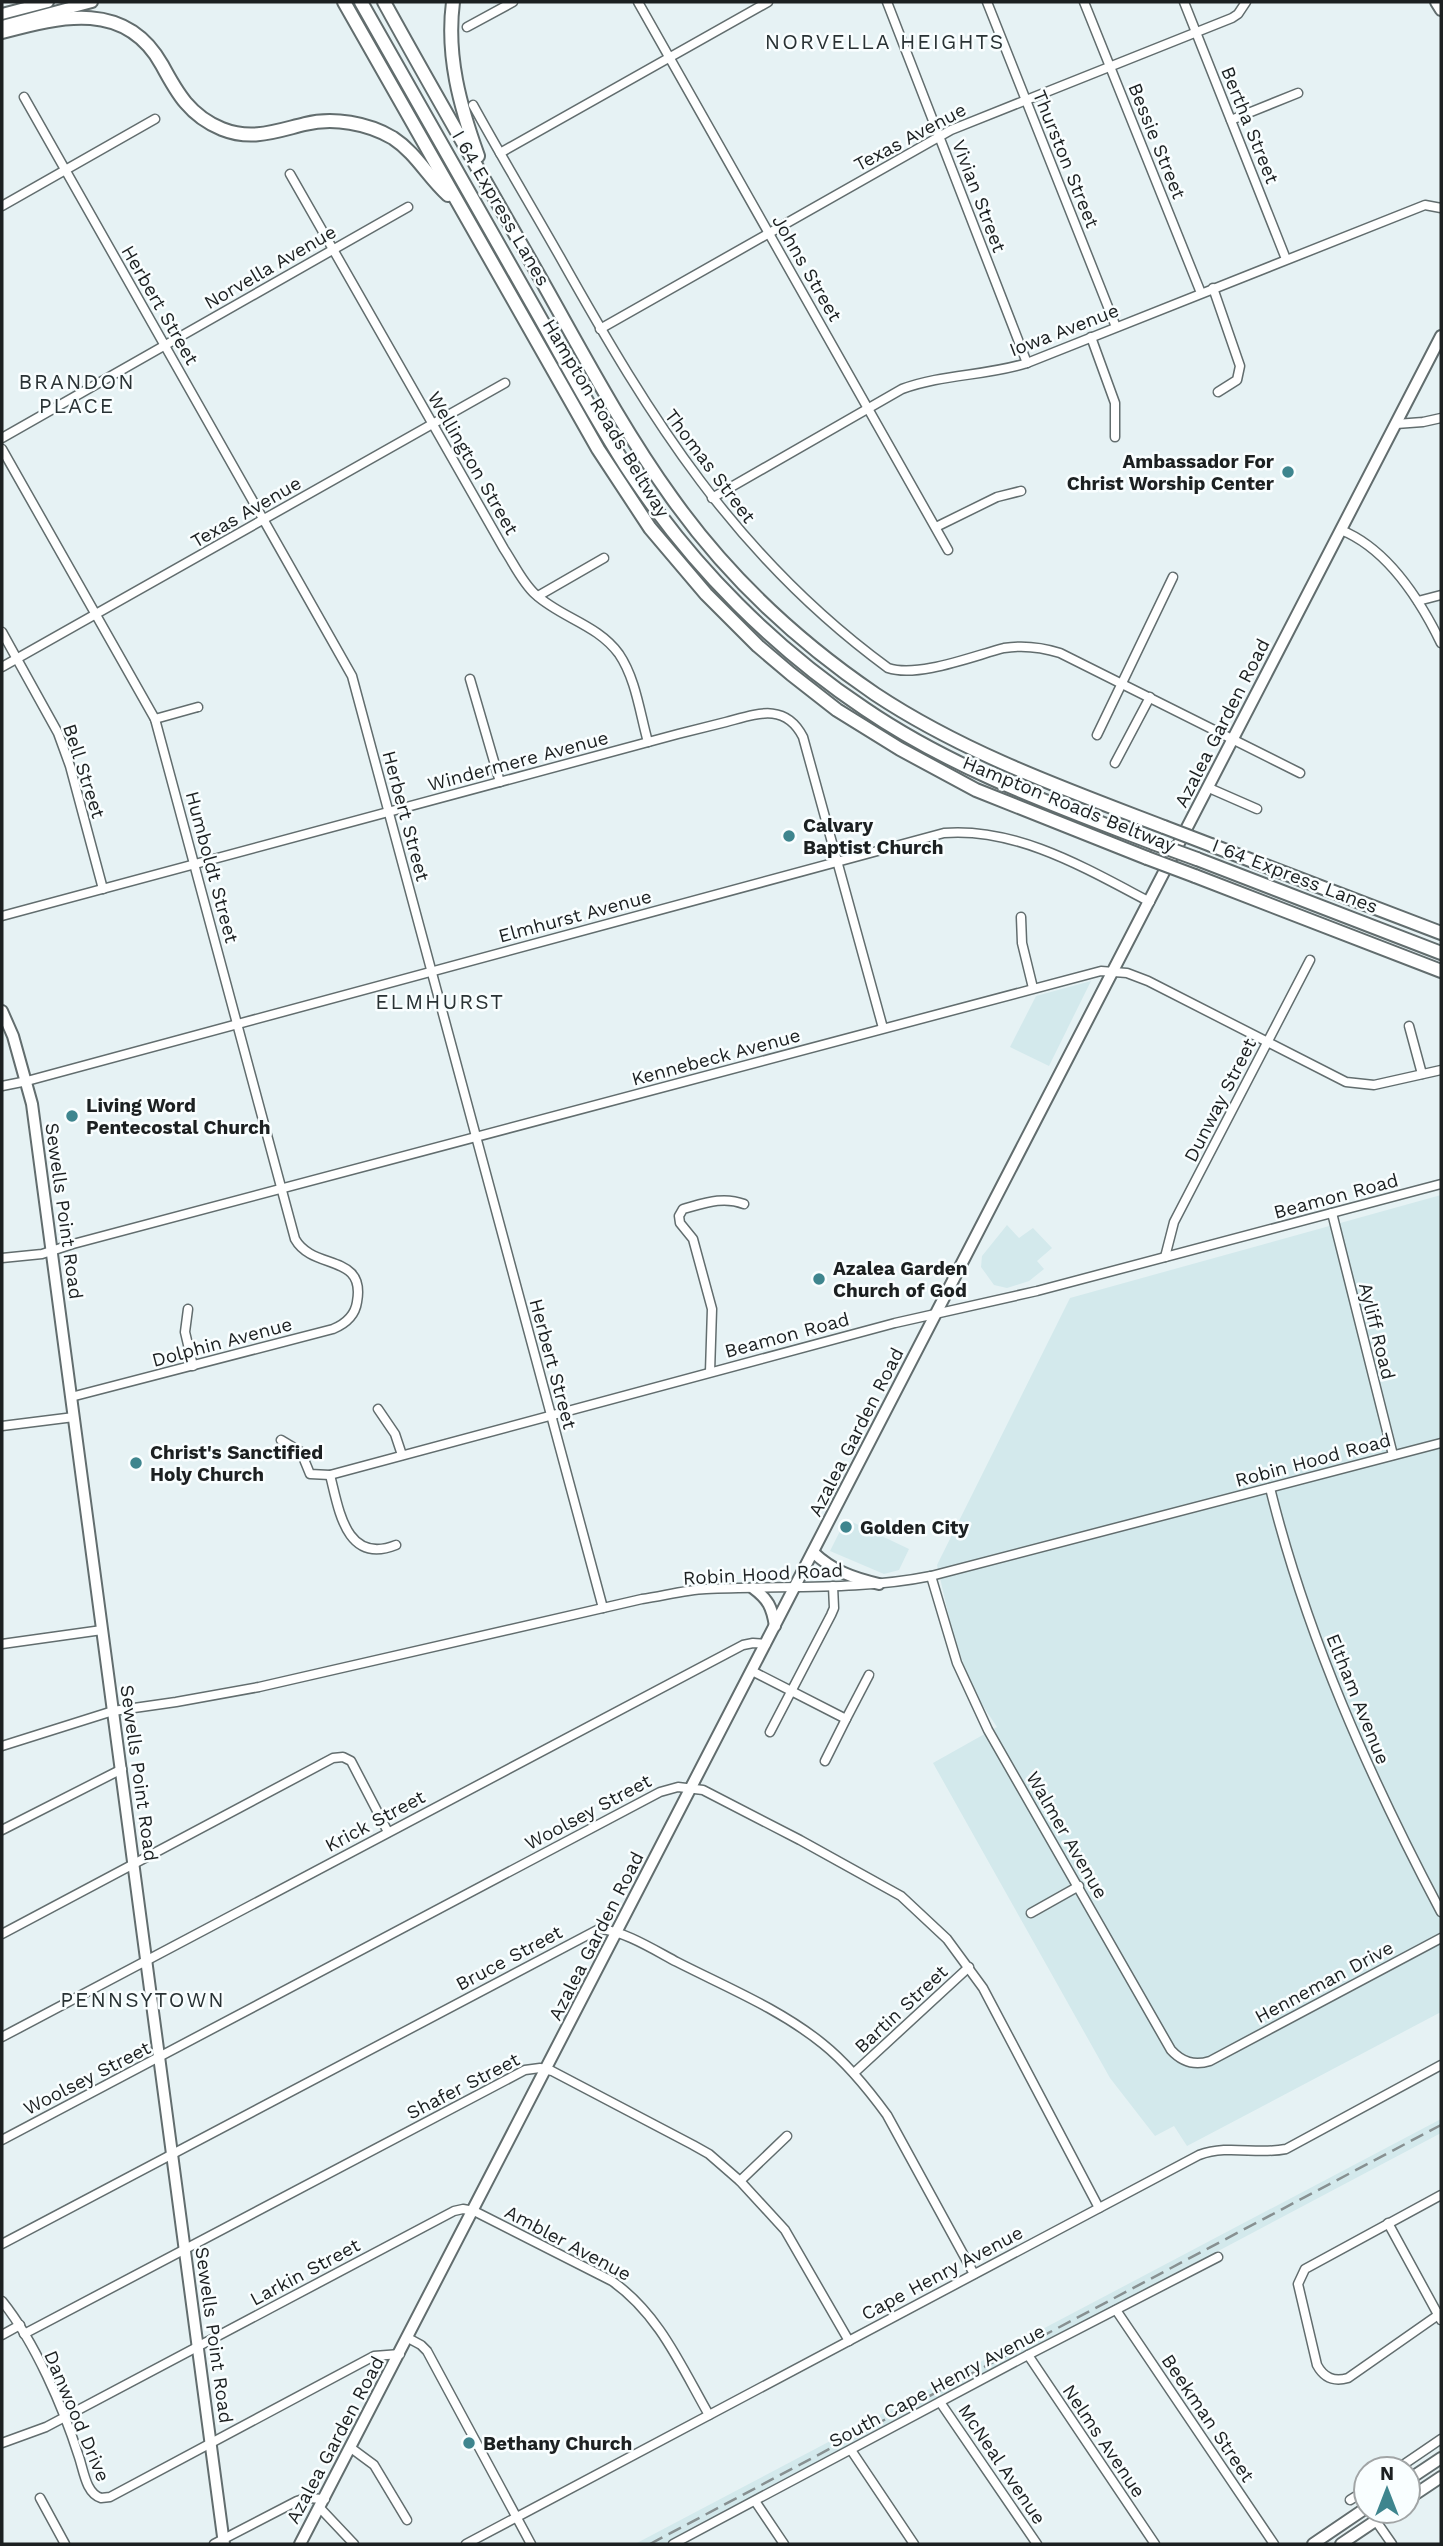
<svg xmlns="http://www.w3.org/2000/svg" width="1443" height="2546" font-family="'Work Sans',sans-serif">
<rect width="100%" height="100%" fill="#e6f2f4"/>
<g fill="#d3e9ec">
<polygon points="1091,981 1049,1066 1010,1047 1036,996"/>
<polygon points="1441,1195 1441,2012 1187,2146 1174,2126 1155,2136 1110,2078 933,1763 997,1727 973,1691 953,1634 937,1565 1070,1298"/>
<polygon points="1007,1225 1019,1238 1033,1228 1052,1248 1037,1261 1044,1269 1029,1281 1007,1288 994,1285 981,1267 982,1256"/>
<polygon points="846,1519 909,1549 899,1570 884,1574 830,1551"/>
<polygon points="1441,2119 1441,2133 665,2544 635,2544"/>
</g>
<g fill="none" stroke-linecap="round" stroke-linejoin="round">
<defs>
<g id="minor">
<polyline points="638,2 948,550"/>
<polyline points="887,2 1027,363"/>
<polyline points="987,2 1116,327"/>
<polyline points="1084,2 1201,293"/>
<polyline points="1184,2 1286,259"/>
<polyline points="467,27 513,2"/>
<polyline points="24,97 352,676 603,1608"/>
<path d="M 473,105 C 501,156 531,206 560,257 C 651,419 735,556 888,668 C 918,678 973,656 1004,648 C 1024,645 1041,647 1060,653 L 1300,773"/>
<polyline points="1231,120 1298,93"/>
<polyline points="500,153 768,2"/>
<path d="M 290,174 L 504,549 C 514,564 522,582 535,594 C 561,618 597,624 619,654 C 636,679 640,714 648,742"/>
<polyline points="2,206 155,119"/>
<polyline points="1213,288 1240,366 1237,380 1218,392"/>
<polyline points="600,329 951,130 1232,18 1238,14 1246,2"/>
<polyline points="1091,337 1115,403 1115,437"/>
<polyline points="1396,424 1423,422 1441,418"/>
<polyline points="2,438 408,207"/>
<path d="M 2,449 L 155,719 L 295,1239 C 313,1271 366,1253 357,1302 C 355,1316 345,1324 333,1329 L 71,1397"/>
<path d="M 712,498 L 902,389 C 942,374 986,376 1027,363 L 1425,205 L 1441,208"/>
<polyline points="936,527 997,497 1021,491"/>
<path d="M 1341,530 C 1388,549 1420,600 1441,643"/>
<polyline points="538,596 604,558"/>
<polyline points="1418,601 1441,595"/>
<polyline points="2,632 58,733 70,766 103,889"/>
<polyline points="2,667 505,383"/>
<polyline points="470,679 500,782"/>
<polyline points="155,719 198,707"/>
<polyline points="1097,735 1173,577"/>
<polyline points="1115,763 1150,697"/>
<polyline points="1209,788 1257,809"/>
<path d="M 2,916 L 678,734 C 694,730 710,726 726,722 C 756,714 785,702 803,737 L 883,1028"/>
<polyline points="1021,917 1022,943 1033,988"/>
<polyline points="1409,1026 1422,1074"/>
<path d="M 2,1086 L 27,1081 L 944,833 C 1017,827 1087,869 1150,902"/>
<polyline points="1332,1213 1393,1455"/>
<polyline points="1165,1257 1174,1222 1310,960"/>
<polyline points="2,1258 42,1254 73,1244 1101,971 1127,973 1148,981 1346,1082 1374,1085 1441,1070"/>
<polyline points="188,1309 185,1332 193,1366"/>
<path d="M 710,1372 L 712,1309 L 693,1239 L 680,1223 L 679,1216 L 683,1209 C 705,1203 723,1196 744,1204"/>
<polyline points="378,1409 395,1434 402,1455"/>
<polyline points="2,1426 74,1417"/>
<polyline points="281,1440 301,1452 310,1474 330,1475 895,1323 1037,1291 1441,1184"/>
<path d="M 330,1475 C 339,1510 346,1565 396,1545"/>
<path d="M 1270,1488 C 1307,1637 1369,1776 1441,1912"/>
<path d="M 931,1576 L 957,1663 L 988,1730 L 1171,2050 C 1182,2062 1194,2066 1210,2061 L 1441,1938"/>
<polyline points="2,1644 102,1630"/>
<polyline points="752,1671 846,1719 825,1761"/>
<polyline points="846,1719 869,1675"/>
<polyline points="770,1732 831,1615 834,1608 833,1586"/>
<path d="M 2,1746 L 113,1711 L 176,1702 L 259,1687 L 642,1599 C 663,1596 685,1590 706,1589 C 781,1585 857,1591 931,1576 L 1441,1443"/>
<polyline points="2,1830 122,1769"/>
<polyline points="1031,1913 1079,1886"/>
<polyline points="2,1934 333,1758 343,1757 351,1761 388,1832"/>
<polyline points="2,2037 743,1645 753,1643 766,1644"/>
<polyline points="854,2073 969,1967"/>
<polyline points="2,2140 660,1792 678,1787 703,1790 800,1840 901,1896 947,1939 983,1988 1099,2208"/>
<polyline points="740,2181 787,2136"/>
<path d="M 1441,2195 L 1305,2269 L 1298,2284 L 1317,2365 C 1324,2378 1334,2382 1348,2378 L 1441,2313"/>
<polyline points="1388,2223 1441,2320"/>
<path d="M 2,2244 L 599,1929 C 623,1930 656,1951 677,1962 C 726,1987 780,2009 823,2044 C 848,2064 868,2089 887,2115 L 974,2274"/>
<path d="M 2,2301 C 35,2342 63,2407 79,2457 C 84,2472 86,2493 101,2498 L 110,2497 L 374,2356 L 400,2354"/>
<polyline points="1116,2310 1274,2544"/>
<polyline points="24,2334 525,2070 540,2068 552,2071 693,2145 709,2154 740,2181 785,2230 849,2341"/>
<polyline points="2,2335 20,2325"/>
<polyline points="408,2338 421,2345 427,2351 531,2544"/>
<polyline points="1028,2355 1155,2544"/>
<polyline points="940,2402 1037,2544"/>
<path d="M 2,2443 L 46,2427 L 454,2211 L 463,2209 L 474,2211 L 612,2281 C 659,2314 681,2366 709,2415"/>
<polyline points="351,2448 374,2465 407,2520"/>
<polyline points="851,2450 914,2544"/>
<polyline points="1397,2469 1441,2439"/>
<polyline points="40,2498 65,2544"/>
<polyline points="1350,2500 1366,2490"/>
<polyline points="755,2501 784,2544"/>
<polyline points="320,2508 354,2544"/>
<polyline points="1376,2521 1392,2544"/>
<polyline points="214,2544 297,2501 306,2498 325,2499"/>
<path d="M 466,2544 L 1199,2155 C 1229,2144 1256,2155 1286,2149 L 1441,2065"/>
<polyline points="673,2544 1028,2355 1218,2257"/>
</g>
<g id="major">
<polyline points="1436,2 1441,10"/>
<polyline points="2,14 48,2"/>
<polyline points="2,26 92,2"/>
<polyline points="2,1011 13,1036 32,1104 224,2544"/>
<path d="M 813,1552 C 833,1571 853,1578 879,1584"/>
<path d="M 753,1588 C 768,1599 772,1607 775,1626"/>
<polyline points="1408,2480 1441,2458"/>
<polyline points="1408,2499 1441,2477"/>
<polyline points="300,2544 1441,336"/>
<polyline points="1313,2544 1366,2508"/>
<polyline points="1341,2544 1390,2511"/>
</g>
<g id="highway">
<polyline points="344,2 598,449 650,528 706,594 758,646 791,674 837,710 900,749 976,790 1147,858"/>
<path d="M 361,2 C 417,101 474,201 530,300 C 564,359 595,420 633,477 C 694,568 774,648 865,709 C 953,769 1054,805 1153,843"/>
<path d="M 384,2 C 434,93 487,184 538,274 C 581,350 621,427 672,498 C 726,574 797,641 875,694 C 964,753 1065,789 1164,827"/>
<path d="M 453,2 C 446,56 460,106 478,156"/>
<path d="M 2,32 C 61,16 126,0 162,65 C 177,93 190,116 222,129 C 252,141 276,131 305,124 C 333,117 368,123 393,138 C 416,153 428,177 448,195"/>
<polyline points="1211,845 1441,933"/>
<polyline points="1197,859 1441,953"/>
<polyline points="1195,876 1441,971"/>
</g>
</defs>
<use href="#minor" stroke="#626d6e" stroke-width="11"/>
<use href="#major" stroke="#626d6e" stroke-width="14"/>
<use href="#highway" stroke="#626d6e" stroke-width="16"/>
<use href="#minor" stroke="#fff" stroke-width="8"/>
<use href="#major" stroke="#fff" stroke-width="10"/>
<use href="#highway" stroke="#fff" stroke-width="12"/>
<polyline stroke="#879091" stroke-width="2.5" stroke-dasharray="14 7" stroke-linecap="butt" points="650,2544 1441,2125"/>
<defs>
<g id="highway-bridge">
<polyline points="1164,827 1211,845"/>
<polyline points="1153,843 1197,859"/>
<polyline points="1147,858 1195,876"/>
</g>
</defs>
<use href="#highway-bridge" stroke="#626d6e" stroke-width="16" stroke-linecap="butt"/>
<use href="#highway-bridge" stroke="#fff" stroke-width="12"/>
</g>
<g fill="#3e858e" stroke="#f9feff" stroke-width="2.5">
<circle cx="1288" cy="472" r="7"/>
<circle cx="789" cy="836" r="7"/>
<circle cx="72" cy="1116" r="7"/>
<circle cx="819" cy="1279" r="7"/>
<circle cx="136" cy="1463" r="7"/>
<circle cx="846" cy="1527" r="7"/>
<circle cx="469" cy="2443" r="7"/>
</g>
<g text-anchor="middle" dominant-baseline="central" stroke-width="5" stroke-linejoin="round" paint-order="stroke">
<g font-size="19" fill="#1c2021" stroke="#f9feff">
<text transform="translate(1250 125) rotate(68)">Bertha Street</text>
<text transform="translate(910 137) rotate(-28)">Texas Avenue</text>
<text transform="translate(1157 141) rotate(68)">Bessie Street</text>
<text transform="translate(1066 159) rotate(68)">Thurston Street</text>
<text transform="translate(979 196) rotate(69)">Vivian Street</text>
<text transform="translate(501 208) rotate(60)">I 64 Express Lanes</text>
<text transform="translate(270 267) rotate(-30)">Norvella Avenue</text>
<text transform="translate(807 268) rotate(60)">Johns Street</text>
<text transform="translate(160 305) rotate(60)">Herbert Street</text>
<text transform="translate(1064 330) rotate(-21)">Iowa Avenue</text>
<text transform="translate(606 418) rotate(59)">Hampton Roads Beltway</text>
<text transform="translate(473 463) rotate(60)">Wellington Street</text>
<text transform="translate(710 466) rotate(53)">Thomas Street</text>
<text transform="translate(246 512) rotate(-30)">Texas Avenue</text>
<text transform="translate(1222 723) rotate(-63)">Azalea Garden Road</text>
<text transform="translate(518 761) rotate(-15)">Windermere Avenue</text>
<text transform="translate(84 771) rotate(72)">Bell Street</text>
<text transform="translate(1069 804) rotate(22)">Hampton Roads Beltway</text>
<text transform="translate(406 816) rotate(75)">Herbert Street</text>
<text transform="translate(212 867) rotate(75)">Humboldt Street</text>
<text transform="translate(1295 876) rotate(21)">I 64 Express Lanes</text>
<text transform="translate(575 916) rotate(-15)">Elmhurst Avenue</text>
<text transform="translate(716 1057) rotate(-15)">Kennebeck Avenue</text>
<text transform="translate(1220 1100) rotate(-63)">Dunway Street</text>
<text transform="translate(1336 1196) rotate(-15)">Beamon Road</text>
<text transform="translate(64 1211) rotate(82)">Sewells Point Road</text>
<text transform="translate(1377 1331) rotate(76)">Ayliff Road</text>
<text transform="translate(787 1335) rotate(-15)">Beamon Road</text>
<text transform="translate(222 1342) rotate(-15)">Dolphin Avenue</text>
<text transform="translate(553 1364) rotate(75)">Herbert Street</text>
<text transform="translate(856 1432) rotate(-63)">Azalea Garden Road</text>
<text transform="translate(1313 1460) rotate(-15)">Robin Hood Road</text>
<text transform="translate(763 1574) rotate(-3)">Robin Hood Road</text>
<text transform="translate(1358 1699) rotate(68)">Eltham Avenue</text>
<text transform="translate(139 1773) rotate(82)">Sewells Point Road</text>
<text transform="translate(588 1812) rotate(-28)">Woolsey Street</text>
<text transform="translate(375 1821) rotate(-28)">Krick Street</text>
<text transform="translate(1067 1835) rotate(60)">Walmer Avenue</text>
<text transform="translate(596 1936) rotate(-63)">Azalea Garden Road</text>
<text transform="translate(509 1958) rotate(-28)">Bruce Street</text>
<text transform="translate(1324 1982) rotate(-28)">Henneman Drive</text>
<text transform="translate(901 2009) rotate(-43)">Bartin Street</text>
<text transform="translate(87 2078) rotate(-27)">Woolsey Street</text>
<text transform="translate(463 2086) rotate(-27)">Shafer Street</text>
<text transform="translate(568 2243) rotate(28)">Ambler Avenue</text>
<text transform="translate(305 2272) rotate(-28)">Larkin Street</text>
<text transform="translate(942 2273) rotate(-28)">Cape Henry Avenue</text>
<text transform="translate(214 2335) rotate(82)">Sewells Point Road</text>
<text transform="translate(937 2386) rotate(-28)">South Cape Henry Avenue</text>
<text transform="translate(77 2416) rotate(67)">Danwood Drive</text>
<text transform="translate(1208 2418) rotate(56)">Beekman Street</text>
<text transform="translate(335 2440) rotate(-62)">Azalea Garden Road</text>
<text transform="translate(1104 2441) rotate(56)">Nelms Avenue</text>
<text transform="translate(1002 2464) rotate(56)">McNeal Avenue</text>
</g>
<g font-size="19" font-weight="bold" fill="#1c2021" stroke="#f9feff" text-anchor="start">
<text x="1274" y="461" text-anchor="end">Ambassador For<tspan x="1274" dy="22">Christ Worship Center</tspan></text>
<text x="803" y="825">Calvary<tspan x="803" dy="22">Baptist Church</tspan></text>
<text x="86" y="1105">Living Word<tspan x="86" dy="22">Pentecostal Church</tspan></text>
<text x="833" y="1268">Azalea Garden<tspan x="833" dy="22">Church of God</tspan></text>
<text x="150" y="1452">Christ's Sanctified<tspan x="150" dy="22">Holy Church</tspan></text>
<text x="860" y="1527">Golden City</text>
<text x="483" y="2443">Bethany Church</text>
</g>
<g font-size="21" letter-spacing="2" fill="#293234" stroke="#f9feff">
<text x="885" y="41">NORVELLA HEIGHTS</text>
<text x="77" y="381">BRANDON<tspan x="77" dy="24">PLACE</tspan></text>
<text x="440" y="1001">ELMHURST</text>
<text x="143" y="1999">PENNSYTOWN</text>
</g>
</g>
<rect width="1443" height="2546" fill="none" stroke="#1c2021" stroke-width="7"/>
<g transform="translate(1387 2490)"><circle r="33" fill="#f9feff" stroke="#a1a5a6" stroke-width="2"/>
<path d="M0-5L12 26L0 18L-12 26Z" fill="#3e858e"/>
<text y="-10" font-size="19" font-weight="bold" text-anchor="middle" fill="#1c2021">N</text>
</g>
</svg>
